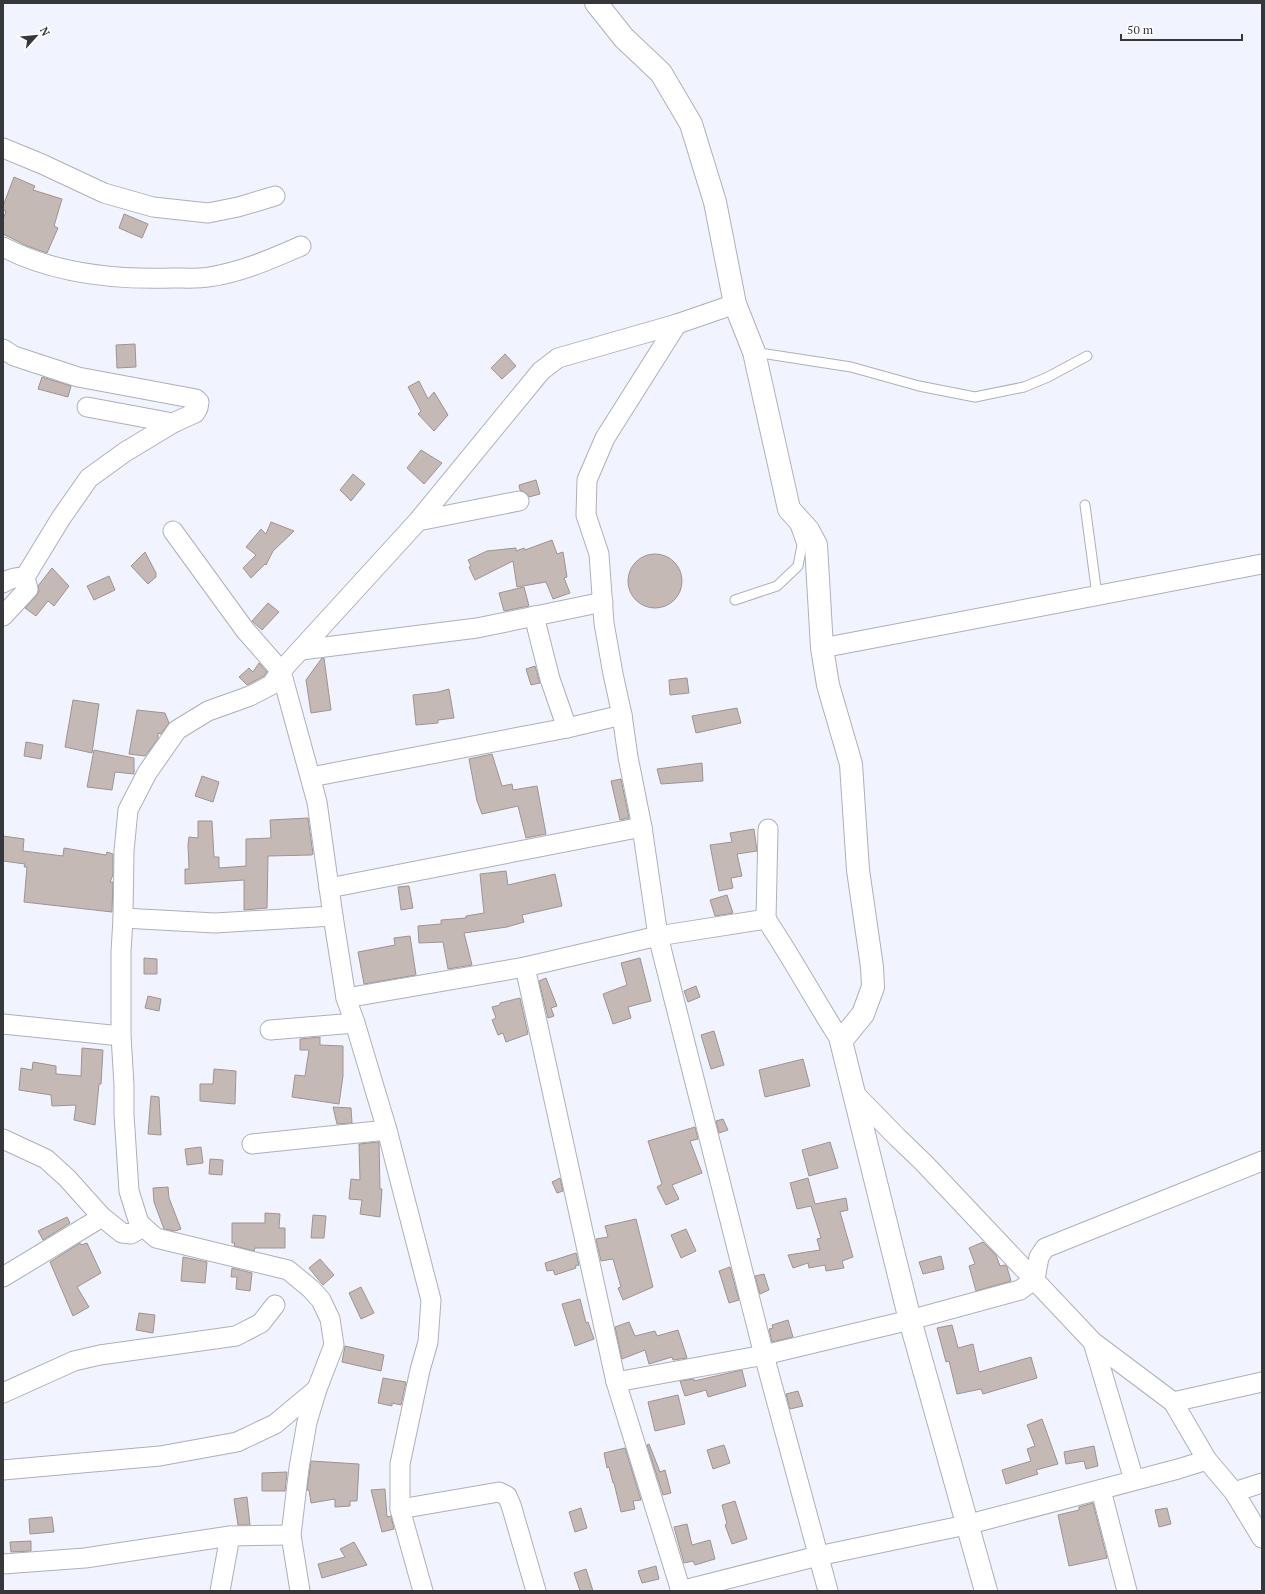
<svg xmlns="http://www.w3.org/2000/svg" width="1265" height="1594" font-family="'PT Serif',serif">
<rect width="100%" height="100%" fill="#f1f4fe"/>
<g fill="#c5b9b6" stroke="#9f9391">
<polygon points="14,177 35,186 33,190 62,199 54,226 58,228 47,253 27,246 3,234 3,220 6,211 3,210 3,206"/>
<polygon points="124,214 148,224 142,238 119,228"/>
<polygon points="135,344 136,367 117,368 116,345"/>
<polygon points="505,354 516,366 502,379 491,368"/>
<polygon points="42,377 71,386 68,397 38,389"/>
<polygon points="419,381 428,399 434,392 448,415 434,431 418,414 421,411 408,387"/>
<polygon points="421,450 442,463 424,484 407,468"/>
<polygon points="353,474 365,484 351,501 340,490"/>
<polygon points="536,480 540,494 529,497 527,494 520,490 519,485"/>
<polygon points="271,522 294,531 273,551 266,565 265,564 251,578 243,568 256,555 246,547 261,529 266,534"/>
<polygon points="552,540 557,554 563,552 567,577 564,578 570,593 553,599 546,582 517,587 513,561 475,580 469,567 471,566 468,560 487,551 516,548 516,551 524,548 525,550"/>
<polygon points="145,552 156,573 156,577 148,584 131,566"/>
<circle cx="655" cy="581" r="27"/>
<polygon points="52,568 69,586 54,606 48,601 36,616 25,608 36,596 39,591 38,586"/>
<polygon points="109,576 115,590 94,600 87,586"/>
<polygon points="524,587 529,606 504,611 499,593"/>
<polygon points="268,603 279,612 262,630 252,621"/>
<polygon points="322,658 324,658 331,710 311,713 306,680"/>
<polygon points="259,663 267,672 264,676 247,685 239,677 249,668 253,672"/>
<polygon points="535,666 540,683 531,685 526,669"/>
<polygon points="687,678 689,693 670,695 669,680"/>
<polygon points="449,689 454,718 438,720 438,723 416,725 413,695 438,692"/>
<polygon points="73,700 99,704 92,753 65,747"/>
<polygon points="737,708 741,723 696,733 692,716"/>
<polygon points="137,710 165,713 169,723 161,734 158,733 158,739 145,756 129,754"/>
<polygon points="26,742 43,745 41,759 24,756"/>
<polygon points="94,750 134,758 134,774 115,772 112,790 87,787"/>
<polygon points="492,754 502,786 512,784 513,790 537,786 546,834 526,838 518,806 482,814 477,801 469,759"/>
<polygon points="702,763 703,781 661,784 657,769"/>
<polygon points="202,776 219,782 213,802 195,796"/>
<polygon points="621,779 629,818 620,820 611,781"/>
<polygon points="308,818 313,854 312,855 268,856 267,908 244,910 244,880 185,884 185,869 189,869 188,845 189,837 198,838 198,821 212,821 214,857 219,857 219,868 246,866 246,839 271,838 270,820"/>
<polygon points="754,829 757,851 737,854 742,876 731,878 733,888 719,891 710,845 732,842 730,833"/>
<polygon points="3,836 24,839 23,851 63,856 64,848 106,855 107,852 113,854 113,875 110,882 113,882 112,912 24,902 27,867 24,867 25,864 3,861"/>
<polygon points="506,871 508,885 555,874 562,906 522,915 524,922 507,927 464,933 472,965 448,969 443,942 419,943 418,926 441,924 441,920 466,918 466,916 484,913 480,874"/>
<polygon points="409,886 413,908 401,910 398,887"/>
<polygon points="727,895 733,913 715,916 710,900"/>
<polygon points="410,936 416,975 364,984 358,952 395,945 394,938"/>
<polygon points="144,958 157,959 157,974 144,974"/>
<polygon points="640,958 651,1001 628,1007 631,1018 613,1024 603,994 627,985 621,963"/>
<polygon points="546,978 557,1006 551,1008 554,1016 548,1018 539,981"/>
<polygon points="696,986 700,997 688,1002 684,991"/>
<polygon points="148,996 161,999 159,1011 145,1008"/>
<polygon points="520,998 528,1034 506,1042 503,1033 498,1035 492,1020 496,1018 492,1007 500,1005 500,1003"/>
<polygon points="714,1031 724,1065 711,1069 701,1035"/>
<polygon points="320,1037 320,1045 343,1046 343,1076 339,1104 292,1097 295,1075 305,1076 309,1050 300,1050 300,1039"/>
<polygon points="82,1048 103,1050 101,1084 99,1084 95,1125 74,1120 76,1105 52,1106 51,1095 19,1090 21,1068 32,1070 33,1062 56,1066 56,1074 81,1076"/>
<polygon points="803,1059 810,1086 765,1097 759,1070"/>
<polygon points="214,1069 236,1071 235,1104 200,1101 200,1084 213,1084"/>
<polygon points="151,1096 159,1097 161,1135 148,1134"/>
<polygon points="333,1107 351,1108 352,1123 337,1124"/>
<polygon points="723,1119 728,1130 719,1133 716,1121"/>
<polygon points="695,1127 698,1139 690,1141 702,1173 672,1185 679,1199 666,1205 657,1187 662,1184 648,1141"/>
<polygon points="379,1142 380,1189 382,1189 380,1217 360,1214 362,1200 349,1199 351,1179 360,1180 359,1144"/>
<polygon points="830,1142 838,1168 809,1176 802,1150"/>
<polygon points="201,1147 203,1163 187,1165 185,1149"/>
<polygon points="210,1159 223,1160 222,1175 209,1174"/>
<polygon points="560,1178 563,1191 557,1193 552,1182"/>
<polygon points="808,1178 815,1204 846,1198 848,1210 840,1212 853,1257 842,1261 844,1268 826,1271 825,1265 809,1268 808,1263 793,1268 788,1255 820,1250 817,1239 821,1238 811,1206 797,1209 790,1183"/>
<polygon points="168,1187 169,1198 181,1229 175,1231 164,1229 154,1202 153,1188"/>
<polygon points="265,1213 280,1214 279,1228 285,1228 285,1248 255,1248 254,1251 234,1246 235,1243 232,1243 232,1223 265,1223"/>
<polygon points="313,1215 326,1216 324,1238 311,1238"/>
<polygon points="67,1217 70,1223 43,1240 38,1231"/>
<polygon points="636,1219 653,1287 623,1300 618,1288 621,1287 613,1259 601,1261 596,1239 608,1237 605,1226"/>
<polygon points="686,1229 696,1251 681,1258 671,1235"/>
<polygon points="983,1242 996,1255 1000,1266 1005,1265 1007,1267 1011,1281 976,1291 969,1266 975,1264 969,1248"/>
<polygon points="80,1243 81,1245 87,1243 101,1273 77,1287 89,1307 73,1316 50,1262"/>
<polygon points="576,1253 579,1265 575,1266 576,1268 555,1275 553,1270 547,1271 545,1263"/>
<polygon points="941,1256 944,1269 923,1274 919,1262"/>
<polygon points="183,1257 207,1262 205,1283 181,1281"/>
<polygon points="320,1259 334,1275 323,1285 309,1268"/>
<polygon points="730,1267 739,1300 729,1303 719,1271"/>
<polygon points="232,1268 252,1273 250,1291 236,1289 237,1277 231,1277"/>
<polygon points="764,1274 769,1290 760,1294 755,1276"/>
<polygon points="361,1287 374,1313 361,1319 349,1293"/>
<polygon points="580,1299 586,1323 588,1322 594,1339 575,1346 562,1304"/>
<polygon points="139,1313 155,1315 153,1333 136,1330"/>
<polygon points="788,1320 793,1337 772,1342 769,1329 773,1328 772,1325"/>
<polygon points="629,1322 635,1336 655,1331 657,1336 678,1330 687,1358 673,1360 672,1357 649,1364 645,1350 622,1359 615,1327"/>
<polygon points="952,1325 958,1348 973,1344 979,1372 1031,1357 1037,1378 983,1394 981,1389 957,1394 949,1361 946,1362 937,1328"/>
<polygon points="345,1346 384,1355 381,1371 342,1362"/>
<polygon points="742,1370 746,1386 708,1397 706,1390 685,1396 680,1381 694,1379 694,1381"/>
<polygon points="383,1378 406,1382 401,1405 392,1403 392,1406 378,1403"/>
<polygon points="798,1391 803,1406 790,1409 786,1394"/>
<polygon points="678,1395 685,1424 655,1431 648,1402"/>
<polygon points="1042,1419 1058,1464 1036,1470 1038,1474 1006,1484 1002,1470 1031,1461 1027,1449 1035,1446 1027,1425"/>
<polygon points="649,1444 660,1472 665,1470 671,1493 663,1495 647,1445"/>
<polygon points="724,1445 730,1463 713,1469 707,1450"/>
<polygon points="1094,1446 1098,1466 1086,1469 1084,1461 1066,1464 1064,1452"/>
<polygon points="625,1448 641,1500 633,1501 635,1509 621,1512 614,1483 613,1483 609,1467 607,1468 604,1453"/>
<polygon points="311,1461 359,1464 357,1501 350,1501 350,1506 335,1507 335,1499 311,1503 309,1490 307,1490"/>
<polygon points="287,1472 285,1491 262,1491 262,1473"/>
<polygon points="385,1489 387,1517 391,1516 394,1529 382,1532 371,1490"/>
<polygon points="247,1497 250,1525 238,1525 234,1499"/>
<polygon points="735,1501 747,1539 732,1544 725,1525 727,1524 722,1505"/>
<polygon points="1093,1503 1107,1558 1069,1566 1058,1515 1079,1510 1079,1507"/>
<polygon points="581,1508 587,1528 575,1532 569,1512"/>
<polygon points="1167,1508 1171,1524 1159,1527 1155,1510"/>
<polygon points="52,1517 54,1532 30,1534 29,1519"/>
<polygon points="687,1524 692,1545 710,1540 715,1559 695,1565 693,1561 684,1563 674,1527"/>
<polygon points="31,1541 31,1551 11,1552 10,1542"/>
<polygon points="354,1542 367,1565 322,1578 318,1564 345,1557 340,1549"/>
<polygon points="656,1566 659,1579 642,1583 638,1571"/>
<polygon points="586,1569 593,1591 580,1591 574,1573"/>
</g>
<g fill="none" stroke-linecap="round" stroke-linejoin="round">
<defs>
<g id="service">
<polyline points="754,352 851,367 919,386 975,397 1024,387 1048,377 1087,356"/>
<polyline points="1085,505 1097,595"/>
<polyline points="735,600 777,586 798,566 802,545 795,525"/>
</g>
<g id="minor">
<polyline points="3,148 42,164 104,193 153,207 208,213 238,207 275,196"/>
<path d="M 3,247 C 55,274 115,280 173,278 C 184,278 197,279 209,277 C 242,272 271,259 301,246"/>
<polyline points="677,324 605,438 587,480 586,515 599,554 604,623 613,674 622,715 628,757 642,827 658,936 764,1355 828,1591"/>
<polyline points="3,349 14,356 78,377 196,399 199,402 198,408 195,413 173,423 125,452 89,478 61,518 25,577"/>
<polyline points="87,407 173,423"/>
<polyline points="418,521 519,501"/>
<polyline points="173,531 245,630 281,671 317,802 333,916 346,998 355,1023 387,1130 431,1300 428,1342 420,1370 400,1464 400,1509 423,1591"/>
<path d="M 3,583 C 10,578 17,577 25,577 L 28,589 L 3,616"/>
<polyline points="534,616 550,679 567,728"/>
<polyline points="822,648 1262,564"/>
<polyline points="301,650 477,628 603,602"/>
<polyline points="311,777 567,728 622,715"/>
<polyline points="329,888 642,827"/>
<polyline points="123,918 215,923 333,916"/>
<polyline points="766,919 768,829"/>
<polyline points="525,967 616,1382 681,1591"/>
<path d="M 346,998 L 525,967 L 658,936 L 766,919 C 793,959 815,1001 841,1041"/>
<polyline points="3,1024 121,1036"/>
<polyline points="270,1030 355,1023"/>
<polyline points="853,1092 897,1137 924,1163 1093,1342 1173,1402 1207,1460 1234,1492 1262,1538"/>
<polyline points="3,1139 46,1159 67,1178 102,1217 122,1233 131,1234 138,1230 139,1223 129,1191 124,1114 124,1085 121,1036 121,952 123,918 124,851 128,810 147,773 177,730 208,711 250,696 271,685 281,671 418,521 541,371 558,358 677,324 735,304"/>
<polyline points="252,1144 387,1130"/>
<polyline points="139,1223 156,1238 288,1270 311,1289 321,1300 330,1319 334,1345 317,1389 307,1422 299,1468 291,1535 300,1591"/>
<polyline points="3,1277 102,1217"/>
<polyline points="1093,1342 1134,1480"/>
<polyline points="616,1382 764,1355 910,1320 1020,1290 1035,1279 1039,1257 1045,1248 1262,1161"/>
<polyline points="3,1393 74,1361 100,1355 236,1336 261,1323 275,1305"/>
<polyline points="1173,1402 1262,1382"/>
<polyline points="3,1470 160,1456 237,1442 275,1424 317,1389"/>
<polyline points="1101,1490 1127,1591"/>
<polyline points="1234,1492 1262,1483"/>
<polyline points="400,1509 499,1492 507,1496 511,1505 536,1591"/>
<polyline points="3,1564 85,1558 230,1536 291,1535"/>
<polyline points="220,1591 230,1536"/>
<polyline points="680,1591 818,1556 966,1525 1178,1469 1207,1460"/>
</g>
<polyline id="tertiary" points="596,3 624,38 661,73 691,124 715,202 735,304 754,352 789,509 808,530 816,545 822,648 828,685 851,764 858,870 872,967 873,987 863,1014 841,1041 910,1320 986,1591"/>
</defs>
<use href="#service" stroke="#adb0ba" stroke-width="11"/>
<use href="#minor" stroke="#adb0ba" stroke-width="21"/>
<use href="#tertiary" stroke="#adb0ba" stroke-width="24"/>
<use href="#service" stroke="#fff" stroke-width="9"/>
<use href="#minor" stroke="#fff" stroke-width="19"/>
<use href="#tertiary" stroke="#fff" stroke-width="22"/>
</g>
<rect width="1265" height="1594" fill="none" stroke="#36373b" stroke-width="8"/>
<g transform="translate(36 36) rotate(63)" stroke="#ffffff" stroke-width="3" paint-order="stroke">
<path d="M0-3L7 15L0 10L-7 15Z" fill="#36373b"/>
<text y="-6" font-size="11" font-weight="bold" text-anchor="middle" fill="#36373b">N</text>
</g>
<path d="M1121 34v6h121v-6" fill="none" stroke="#36373b" stroke-width="2"/>
<text x="1127" y="34" font-size="12" fill="#36373b" stroke="#ffffff" stroke-width="3" paint-order="stroke">50 m</text>
</svg>
